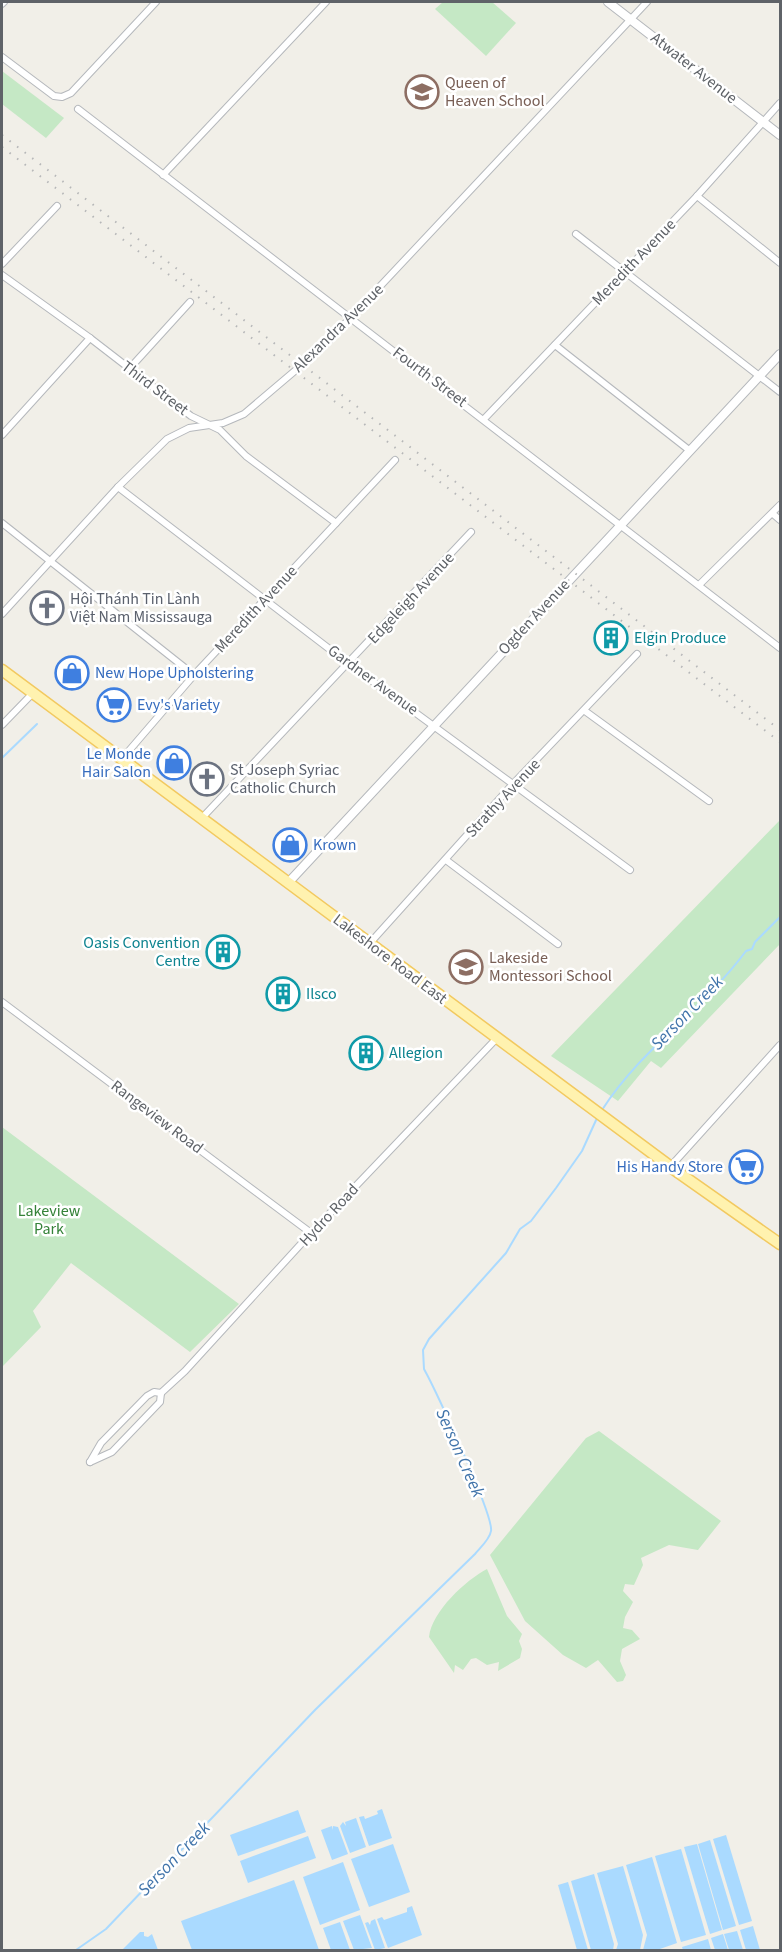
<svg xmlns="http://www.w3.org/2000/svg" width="782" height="1952" font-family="'Source Sans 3',sans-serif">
<rect width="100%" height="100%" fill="#f1efe8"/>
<g fill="#c5e8c5">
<polygon points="443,2 492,2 516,23 486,56 435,9"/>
<polygon points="2,71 64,118 46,138 2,104"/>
<polygon points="780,820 780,944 661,1068 651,1061 618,1101 551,1056"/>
<polygon points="2,1127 239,1304 190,1352 71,1263 33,1311 41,1327 2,1367"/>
<polygon points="599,1431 721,1521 698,1550 669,1545 641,1558 643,1565 634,1585 625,1584 623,1591 633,1602 625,1617 623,1628 632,1630 640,1639 622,1649 620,1661 626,1675 623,1681 617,1682 598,1660 586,1668 563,1655 525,1621 490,1555 586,1438"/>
<path d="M 487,1569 L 507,1616 L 522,1634 L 519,1641 L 522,1649 L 520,1658 L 498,1671 L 499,1662 L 487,1665 L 476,1658 L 471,1659 L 463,1670 L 455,1665 L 454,1673 L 429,1637 C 432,1611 466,1580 487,1569 Z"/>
</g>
<g fill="#aadaff">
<polygon points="382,1809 392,1838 369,1846 359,1817 364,1816 365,1819 378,1814 377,1811"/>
<polygon points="298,1810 306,1832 238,1856 230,1835"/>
<polygon points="356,1818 366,1847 350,1853 340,1826 343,1822 346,1826 345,1822"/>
<polygon points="332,1826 333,1830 333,1826 338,1827 348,1854 332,1860 321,1830"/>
<polygon points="726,1835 752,1921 739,1925 713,1839"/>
<polygon points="308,1836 316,1858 248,1883 240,1861"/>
<polygon points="710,1840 736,1926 723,1930 698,1844"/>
<polygon points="393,1844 410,1892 369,1907 351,1859"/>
<polygon points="697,1844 722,1930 710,1934 684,1847"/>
<polygon points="681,1849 706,1935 681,1942 655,1856"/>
<polygon points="652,1857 677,1943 657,1950 643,1950 647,1935 626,1865"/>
<polygon points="343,1862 360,1910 320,1925 303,1877"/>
<polygon points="623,1866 643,1935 640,1950 616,1950 618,1944 597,1873"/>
<polygon points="594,1874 614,1944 613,1950 591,1950 571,1881"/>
<polygon points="294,1880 319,1950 192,1950 181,1921"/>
<polygon points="568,1882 588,1950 577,1950 558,1885"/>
<polygon points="412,1906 422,1935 388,1948 377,1919 382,1917 384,1920 407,1912 407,1908"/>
<polygon points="360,1915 372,1948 354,1950 343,1921"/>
<polygon points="375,1919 385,1948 375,1950 365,1923 368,1922 370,1925 371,1921"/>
<polygon points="340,1922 350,1950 331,1950 323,1928"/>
<polygon points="753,1926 760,1950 746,1950 740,1930"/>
<polygon points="737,1931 743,1950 729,1950 724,1934"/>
<polygon points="140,1932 144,1932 144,1936 148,1937 152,1934 158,1950 122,1950"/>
<polygon points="723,1934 728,1950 715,1950 711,1938"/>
<polygon points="708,1939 711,1950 683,1950 682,1947"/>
</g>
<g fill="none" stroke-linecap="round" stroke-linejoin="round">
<g stroke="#aadaff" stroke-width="2">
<polyline points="2,758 37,724"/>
<path d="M 602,1110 C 641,1049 703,1009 746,951 L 752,949 L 755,942 L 780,917"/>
<path d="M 76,1950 L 106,1929 L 315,1710 L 475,1554 C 480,1548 490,1539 491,1531 C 494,1516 435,1389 424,1369 L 423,1350 L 429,1339 L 506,1253 L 520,1229 L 531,1221 L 556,1188 L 582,1151 L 597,1118"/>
</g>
<defs>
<g id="minor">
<polyline points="2,4 4,2"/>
<polyline points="2,57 54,96 62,97 71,93 156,2"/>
<polyline points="78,109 780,648"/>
<polyline points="163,175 326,2"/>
<polyline points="697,196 780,263"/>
<polyline points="576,234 780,392"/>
<polyline points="2,264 57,206"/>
<polyline points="2,275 90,338 191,416 220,430 246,456 336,523"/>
<polyline points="555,345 689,450"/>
<polyline points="130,368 190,302"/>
<polyline points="485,418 697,196 780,103"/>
<polyline points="2,435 90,338"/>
<polyline points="118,487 349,664 630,870"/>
<polyline points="773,514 780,520"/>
<polyline points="2,523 194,675"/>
<polyline points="700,584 780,505"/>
<polyline points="2,614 118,487 167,439 189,428 223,423 244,414 323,347 647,2"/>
<polyline points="585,711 709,801"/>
<polyline points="2,725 32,694"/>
<polyline points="121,760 194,675 395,460"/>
<polyline points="201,819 471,532"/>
<polyline points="446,860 558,944"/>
<polyline points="370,943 512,785 637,654"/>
<polyline points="2,1002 311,1233"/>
<polyline points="670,1167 780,1045"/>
<polyline points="161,1393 185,1371 311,1233 497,1038"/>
<polyline points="90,1462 112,1452 160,1402 161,1393"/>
<polyline points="90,1462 101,1443 147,1396 154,1392 161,1393"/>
</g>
<g id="tertiary">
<polyline points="608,2 780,135"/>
<polyline points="288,883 780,354"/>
</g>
<polyline id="primary" points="2,670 679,1173 780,1244"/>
</defs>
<use href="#minor" stroke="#b5b8bc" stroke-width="8"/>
<use href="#tertiary" stroke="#b5b8bc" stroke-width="10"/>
<use href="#primary" stroke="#f2c960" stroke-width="13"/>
<use href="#minor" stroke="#fff" stroke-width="6"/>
<use href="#tertiary" stroke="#fff" stroke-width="8"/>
<use href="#primary" stroke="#fff2af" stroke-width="10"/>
<g stroke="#b6b7b8" stroke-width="2" stroke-dasharray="1.5 8" stroke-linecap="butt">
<polyline points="2,135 780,730"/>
<polyline points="2,147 780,742"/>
</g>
</g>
<defs>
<symbol id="school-ring" viewBox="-11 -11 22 22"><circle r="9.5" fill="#fff" stroke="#8d6e63" stroke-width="1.5"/><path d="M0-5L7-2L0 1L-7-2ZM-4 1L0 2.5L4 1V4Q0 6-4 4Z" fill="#8d6e63"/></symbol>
<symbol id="church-ring" viewBox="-11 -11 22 22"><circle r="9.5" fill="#fff" stroke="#6b7280" stroke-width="1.5"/><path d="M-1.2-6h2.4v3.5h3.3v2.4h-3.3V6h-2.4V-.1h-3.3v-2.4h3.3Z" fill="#6b7280"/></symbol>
<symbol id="building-ring" viewBox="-11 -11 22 22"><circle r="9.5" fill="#fff" stroke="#0f9aa8" stroke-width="1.5"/><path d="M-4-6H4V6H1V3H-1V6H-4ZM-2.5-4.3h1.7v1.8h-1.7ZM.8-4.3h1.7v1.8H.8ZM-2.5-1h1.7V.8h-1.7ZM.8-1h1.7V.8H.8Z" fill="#0f9aa8"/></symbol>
<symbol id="shop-ring" viewBox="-11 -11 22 22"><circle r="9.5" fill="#fff" stroke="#3f7fe0" stroke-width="1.5"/><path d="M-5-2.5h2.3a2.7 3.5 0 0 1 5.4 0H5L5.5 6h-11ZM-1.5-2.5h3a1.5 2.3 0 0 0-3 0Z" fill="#3f7fe0"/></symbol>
<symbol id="supermarket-ring" viewBox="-11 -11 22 22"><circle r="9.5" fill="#fff" stroke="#3f7fe0" stroke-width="1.5"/><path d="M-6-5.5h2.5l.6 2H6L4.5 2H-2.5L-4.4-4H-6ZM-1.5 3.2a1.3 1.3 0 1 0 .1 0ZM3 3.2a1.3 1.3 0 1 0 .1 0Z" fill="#3f7fe0"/></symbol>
</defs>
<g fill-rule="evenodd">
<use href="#school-ring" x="403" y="73" width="38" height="38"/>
<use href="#church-ring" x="28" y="589" width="38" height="38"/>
<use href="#building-ring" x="592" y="619" width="38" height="38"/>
<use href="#shop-ring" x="53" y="654" width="38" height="38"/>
<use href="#supermarket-ring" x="95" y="686" width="38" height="38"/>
<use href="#shop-ring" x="155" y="744" width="38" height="38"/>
<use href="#church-ring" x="188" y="760" width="38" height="38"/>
<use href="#shop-ring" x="271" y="826" width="38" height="38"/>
<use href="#building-ring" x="204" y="933" width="38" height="38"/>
<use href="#school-ring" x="447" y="948" width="38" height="38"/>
<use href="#building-ring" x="264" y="975" width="38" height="38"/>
<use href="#building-ring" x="347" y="1034" width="38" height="38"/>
<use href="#supermarket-ring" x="727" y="1148" width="38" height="38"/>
</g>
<g text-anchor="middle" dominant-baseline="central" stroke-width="5" stroke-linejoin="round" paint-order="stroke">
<g font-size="16" fill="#5f6368" stroke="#fff">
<text transform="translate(694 68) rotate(38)">Atwater Avenue</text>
<text transform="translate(634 262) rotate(-46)">Meredith Avenue</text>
<text transform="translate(338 328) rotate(-44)">Alexandra Avenue</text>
<text transform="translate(430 377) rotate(37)">Fourth Street</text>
<text transform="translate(155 388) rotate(37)">Third Street</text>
<text transform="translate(411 598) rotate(-47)">Edgeleigh Avenue</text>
<text transform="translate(256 609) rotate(-47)">Meredith Avenue</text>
<text transform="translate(534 617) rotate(-47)">Ogden Avenue</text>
<text transform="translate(373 680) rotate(36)">Gardner Avenue</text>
<text transform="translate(503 798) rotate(-47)">Strathy Avenue</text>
<text transform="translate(390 959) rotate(37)">Lakeshore Road East</text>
<text transform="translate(157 1117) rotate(37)">Rangeview Road</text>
<text transform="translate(329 1215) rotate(-47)">Hydro Road</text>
</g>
<g font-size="16" fill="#785e54" stroke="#fff" text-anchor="start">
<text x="445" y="83">Queen of<tspan x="445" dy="18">Heaven School</tspan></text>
<text x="489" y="958">Lakeside<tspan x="489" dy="18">Montessori School</tspan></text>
</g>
<g font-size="16" fill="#5b616d" stroke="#fff" text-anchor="start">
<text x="70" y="599">Hội Thánh Tin Lành<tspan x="70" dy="18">Việt Nam Mississauga</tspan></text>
<text x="230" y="770">St Joseph Syriac<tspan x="230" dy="18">Catholic Church</tspan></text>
</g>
<g font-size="16" fill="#0d838f" stroke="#fff" text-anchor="start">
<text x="634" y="638">Elgin Produce</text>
<text x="200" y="943" text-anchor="end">Oasis Convention<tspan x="200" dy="18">Centre</tspan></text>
<text x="306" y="994">Ilsco</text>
<text x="389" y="1053">Allegion</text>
</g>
<g font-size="16" fill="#366cbe" stroke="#fff" text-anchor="start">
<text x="95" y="673">New Hope Upholstering</text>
<text x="137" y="705">Evy's Variety</text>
<text x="151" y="754" text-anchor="end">Le Monde<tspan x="151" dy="18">Hair Salon</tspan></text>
<text x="313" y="845">Krown</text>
<text x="723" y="1167" text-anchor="end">His Handy Store</text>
</g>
<g font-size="16" fill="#348238" stroke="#fff">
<text x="49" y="1211">Lakeview<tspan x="49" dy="18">Park</tspan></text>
</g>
<g font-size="18" font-style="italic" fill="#4174aa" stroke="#fff">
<text transform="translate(687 1013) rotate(-46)">Serson Creek</text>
<text transform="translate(460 1453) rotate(66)">Serson Creek</text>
<text transform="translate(174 1859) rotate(-46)">Serson Creek</text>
</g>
</g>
<rect width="782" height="1952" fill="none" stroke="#5f6368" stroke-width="6"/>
</svg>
